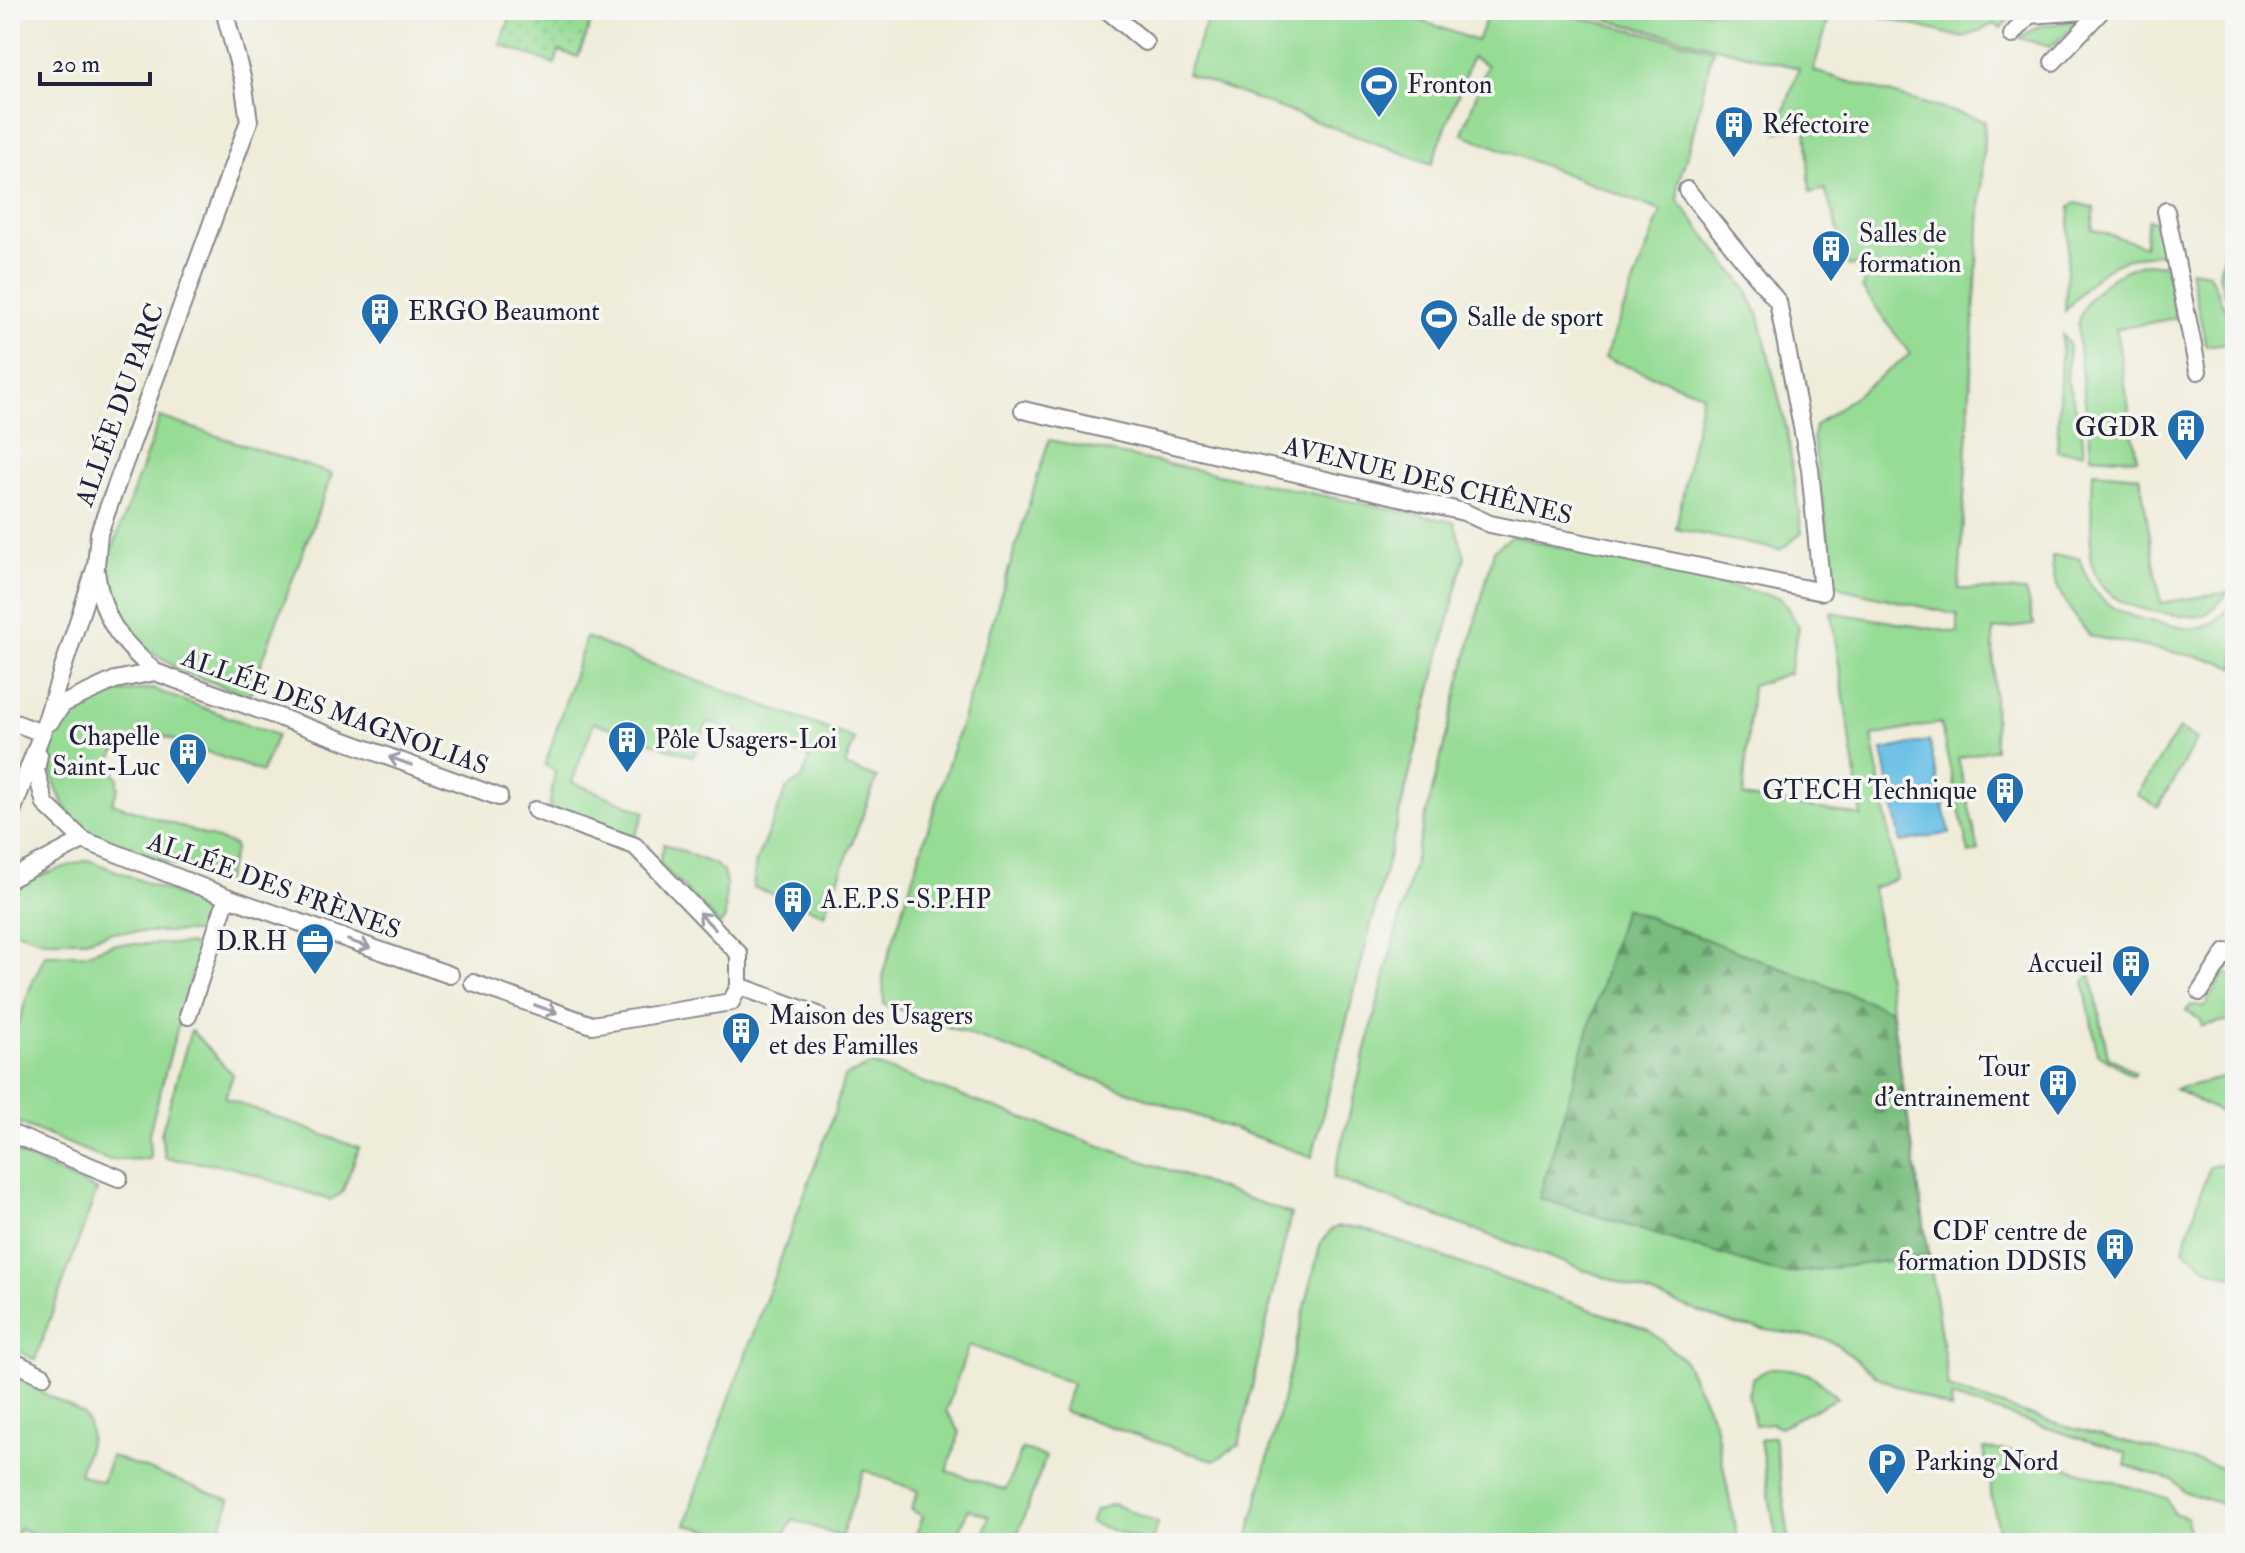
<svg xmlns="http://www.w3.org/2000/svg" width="2245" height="1553" font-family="'IM FELL Double Pica',serif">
<defs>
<pattern id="forest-firs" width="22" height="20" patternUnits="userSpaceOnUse" patternTransform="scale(2)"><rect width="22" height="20" fill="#78bc7e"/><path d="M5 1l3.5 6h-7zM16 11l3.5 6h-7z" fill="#629868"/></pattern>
<pattern id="park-dots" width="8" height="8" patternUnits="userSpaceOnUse" patternTransform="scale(2)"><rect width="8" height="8" fill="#96dc95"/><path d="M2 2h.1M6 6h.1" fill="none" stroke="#81bc81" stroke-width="1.8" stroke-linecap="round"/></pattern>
</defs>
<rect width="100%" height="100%" fill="#f6f6f2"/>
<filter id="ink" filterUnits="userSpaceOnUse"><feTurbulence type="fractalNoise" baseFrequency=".0125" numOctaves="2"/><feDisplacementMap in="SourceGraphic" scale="16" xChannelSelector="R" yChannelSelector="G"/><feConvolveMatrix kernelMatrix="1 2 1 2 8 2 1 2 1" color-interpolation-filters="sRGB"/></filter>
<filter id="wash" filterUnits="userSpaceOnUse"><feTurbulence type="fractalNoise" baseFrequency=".006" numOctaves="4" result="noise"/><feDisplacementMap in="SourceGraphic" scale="32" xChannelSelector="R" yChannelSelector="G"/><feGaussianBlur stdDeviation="1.8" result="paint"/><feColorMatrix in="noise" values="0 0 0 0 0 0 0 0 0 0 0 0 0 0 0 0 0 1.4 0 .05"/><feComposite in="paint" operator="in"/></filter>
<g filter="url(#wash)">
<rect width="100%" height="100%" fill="#efecd9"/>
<g fill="#96dc95" stroke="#5c7f68" stroke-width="2">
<polygon points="1211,10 1392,10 1477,41 1489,10 1548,10 1713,49 1690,146 1678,183 1678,200 1747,290 1759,316 1787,431 1802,533 1780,550 1676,529 1702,394 1605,358 1661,211 1462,134 1487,65 1472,57 1432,164 1187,74"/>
<polygon points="1569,10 1831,12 1813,71 1985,121 1959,589 2025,591 2034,625 1993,630 1995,749 1958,758 1979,851 1969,854 1940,723 1872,736 1897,879 1873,888 1949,1388 2060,1425 2235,1471 2235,1508 2184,1492 2174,1480 2126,1466 2126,1453 1951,1397 1952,1410 1877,1377 1838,1345 1825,1339 1735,1325 1333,1178 1494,550 1512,536 1781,598 1799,627 1789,673 1752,686 1743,797 1862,816 1831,612 1958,633 1958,615 1844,589 1835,582 1813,437 1815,426 1910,354 1862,288 1865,285 1855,265 1849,266 1825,189 1810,193 1806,125 1777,132 1799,68"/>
<polygon points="1945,10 2017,10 2001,28 1994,24 1964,38 1881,17"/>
<polygon points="2083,20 2050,47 2019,38 2039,26"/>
<polygon points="2235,196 2235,313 2223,290 2219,274"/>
<path d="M 2076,203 L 2095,208 L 2092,229 L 2144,246 L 2148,220 L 2157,222 L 2164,254 C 2115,253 2094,275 2065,311 L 2070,207 Z"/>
<path d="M 2146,263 L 2166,265 L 2176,318 L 2116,329 L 2137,459 L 2091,456 C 2089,419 2081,383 2079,345 C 2079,337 2077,328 2079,321 C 2087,290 2117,270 2146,263 Z"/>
<polygon points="2190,270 2209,273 2235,332 2235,342 2206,346"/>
<polygon points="2062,334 2069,343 2067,381 2081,423 2084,453 2057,451"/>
<polygon points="160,417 332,474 249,696 184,672 142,647 110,605 107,564"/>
<polygon points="1049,440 1454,522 1465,556 1312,1157 884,1004 883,973"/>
<path d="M 2093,472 L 2140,476 L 2161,603 L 2229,592 C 2221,601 2212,613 2200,616 C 2191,618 2179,615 2169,614 C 2130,608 2099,601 2090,557 Z"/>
<path d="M 2052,556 L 2079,557 C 2093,605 2119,616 2165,624 C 2176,626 2191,631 2201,627 C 2217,623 2225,613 2235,602 L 2235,668 L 2218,661 L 2090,636 C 2072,613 2050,587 2052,556 Z"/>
<polygon points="586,637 641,660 855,739 845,766 877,778 825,914 753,887 756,861 787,788 802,779 810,758 708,722 693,757 594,722 572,782 645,812 634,838 549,808 555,771 545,765"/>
<path d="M 152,689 L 277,735 L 262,772 L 141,728 L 131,747 L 119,748 C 108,757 109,770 119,778 L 117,785 L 119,787 L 112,803 L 234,845 L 235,850 L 225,881 C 196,871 167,862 138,852 C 125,848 109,845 97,839 C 64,822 36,761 58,727 C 78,697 119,691 152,689 Z"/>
<polygon points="2179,729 2197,739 2158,807 2137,795"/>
<polygon points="664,844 716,865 723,872 726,884 725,918 720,925 659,863"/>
<path d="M 88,860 L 201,904 L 204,914 L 198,932 L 112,932 L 85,940 L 43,940 L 10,929 C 10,920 8,907 10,898 C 15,880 71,865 88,860 Z"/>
<polygon points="113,944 189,944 199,948 149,1133 150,1159 108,1160 10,1119 10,1023 18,1025 29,990 45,955 85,954"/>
<polygon points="2225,972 2235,978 2235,1019 2202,1026 2201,1020 2186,1011 2191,1005 2205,1007"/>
<polygon points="2091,973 2108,1056 2136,1073 2133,1076 2097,1053 2084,982"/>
<polygon points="191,1030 233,1075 225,1098 359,1148 342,1193 330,1200 231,1167 165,1158 161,1134"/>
<polygon points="872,1064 1291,1214 1239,1445 1214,1461 1063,1411 1072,1383 969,1345 946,1411 960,1432 947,1471 1006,1490 1022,1449 1046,1457 1014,1543 981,1543 989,1516 968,1509 957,1538 963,1543 913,1543 923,1516 911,1510 918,1491 864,1470 841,1537 793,1519 781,1543 763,1543 686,1525 694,1496 834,1113 844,1077"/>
<polygon points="2231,1076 2235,1090 2235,1120 2175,1089"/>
<polygon points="10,1150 97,1190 35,1360 10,1346"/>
<polygon points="2235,1155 2235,1277 2210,1270 2183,1249 2209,1167 2223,1163"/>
<polygon points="1337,1227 1361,1228 1649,1330 1684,1360 1715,1423 1738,1543 1247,1543 1321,1242 1332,1229"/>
<path d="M 1771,1368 C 1804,1368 1814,1374 1837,1398 L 1780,1427 L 1771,1423 L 1755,1425 L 1748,1394 L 1753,1378 Z"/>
<path d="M 10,1375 L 83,1414 C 98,1437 85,1451 79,1474 L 102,1482 L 111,1456 L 230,1500 L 215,1543 L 34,1543 L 37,1535 L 19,1528 L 14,1543 L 10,1543 Z"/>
<polygon points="1774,1437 1790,1543 1777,1543 1760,1440"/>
<polygon points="1983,1449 2012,1451 2167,1498 2174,1514 2187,1517 2190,1543 2000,1543"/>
<polygon points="1113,1504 1158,1523 1151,1543 1090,1523 1096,1510"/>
</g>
<polygon fill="url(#forest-firs)" stroke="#4d6f5c" stroke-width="2" points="1624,908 1891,1010 1929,1256 1783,1274 1539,1198"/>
<polygon fill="url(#park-dots)" stroke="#5c7f68" stroke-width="2" points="513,10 579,10 579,12 593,18 578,57 559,51 555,64 500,45"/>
<polygon fill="#68bfe5" stroke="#457090" stroke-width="2" points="1929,741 1950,833 1901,842 1882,750"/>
</g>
<g filter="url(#ink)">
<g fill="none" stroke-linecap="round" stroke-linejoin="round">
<defs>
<g id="lane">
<polyline points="1107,10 1145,42"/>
<polyline points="2012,35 2029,15 2100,10"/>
<polyline points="2053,62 2102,10"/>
<polyline points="2166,211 2198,371"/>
<polyline points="1023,410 1464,512 1490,524 1822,592 1810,469 1778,302 1687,190"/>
<polyline points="155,672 499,797"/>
<polyline points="10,721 42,733"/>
<path d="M 50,722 L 63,704 L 115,680 L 155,672 C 119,639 103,621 96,571"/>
<polyline points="39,755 36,770 45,804 83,840 227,897 450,975"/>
<polyline points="10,817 42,733 96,566 99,533 249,121 243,81 224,10"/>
<polyline points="10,879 83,840"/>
<polyline points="473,983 592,1025 731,1002 739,986 739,954 635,846 535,810"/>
<polyline points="739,986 818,1015"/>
<polyline points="2200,992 2226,952"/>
<polyline points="188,1016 227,897"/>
<polyline points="10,1133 119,1178"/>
<polyline points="10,1360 43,1376"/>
</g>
</defs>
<use href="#lane" stroke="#88878a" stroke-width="20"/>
<use href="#lane" stroke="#fff" stroke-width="16"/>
</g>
<defs><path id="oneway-shaft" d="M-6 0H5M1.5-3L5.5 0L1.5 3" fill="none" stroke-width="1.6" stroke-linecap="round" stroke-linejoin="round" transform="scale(2)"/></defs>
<g stroke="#9c9ca7">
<use href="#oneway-shaft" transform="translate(400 761) rotate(-160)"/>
<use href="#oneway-shaft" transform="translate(707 921) rotate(-134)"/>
<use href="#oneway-shaft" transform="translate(359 944) rotate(19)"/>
<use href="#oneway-shaft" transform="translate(546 1009) rotate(19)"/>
</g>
</g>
<defs>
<symbol id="stadium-pin" viewBox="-11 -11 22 30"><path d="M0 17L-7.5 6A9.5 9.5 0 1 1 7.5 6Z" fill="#1f6fb2" stroke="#f6f6f2"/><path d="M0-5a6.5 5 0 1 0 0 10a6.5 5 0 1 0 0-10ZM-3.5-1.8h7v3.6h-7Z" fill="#fff"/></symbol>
<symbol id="building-pin" viewBox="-11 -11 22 30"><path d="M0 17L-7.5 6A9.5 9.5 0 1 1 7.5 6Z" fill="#1f6fb2" stroke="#f6f6f2"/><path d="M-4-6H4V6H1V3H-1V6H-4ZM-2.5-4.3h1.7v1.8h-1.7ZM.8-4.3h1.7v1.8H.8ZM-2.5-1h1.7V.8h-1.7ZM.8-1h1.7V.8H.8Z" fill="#fff"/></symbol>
<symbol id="office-pin" viewBox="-11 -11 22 30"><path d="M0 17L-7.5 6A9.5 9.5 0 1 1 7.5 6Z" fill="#1f6fb2" stroke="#f6f6f2"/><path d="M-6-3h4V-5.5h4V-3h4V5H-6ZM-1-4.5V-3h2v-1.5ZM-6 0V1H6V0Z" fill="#fff"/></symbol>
<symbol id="parking-pin" viewBox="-11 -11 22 30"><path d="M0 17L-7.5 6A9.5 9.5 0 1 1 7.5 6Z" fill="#1f6fb2" stroke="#f6f6f2"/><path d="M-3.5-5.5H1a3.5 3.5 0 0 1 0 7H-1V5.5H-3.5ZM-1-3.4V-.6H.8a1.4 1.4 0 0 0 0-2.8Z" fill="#fff"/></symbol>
</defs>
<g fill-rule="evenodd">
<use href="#stadium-pin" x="1357" y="63" width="44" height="60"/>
<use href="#building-pin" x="1712" y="103" width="44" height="60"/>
<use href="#building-pin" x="1809" y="227" width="44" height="60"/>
<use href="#building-pin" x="358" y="290" width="44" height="60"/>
<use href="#stadium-pin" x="1417" y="296" width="44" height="60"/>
<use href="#building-pin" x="2164" y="406" width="44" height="60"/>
<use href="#building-pin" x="605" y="718" width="44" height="60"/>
<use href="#building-pin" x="166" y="730" width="44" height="60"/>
<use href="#building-pin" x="1983" y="769" width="44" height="60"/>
<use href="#building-pin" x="771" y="878" width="44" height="60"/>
<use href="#office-pin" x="293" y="920" width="44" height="60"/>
<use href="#building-pin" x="2109" y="942" width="44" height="60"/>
<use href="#building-pin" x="719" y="1009" width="44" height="60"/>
<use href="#building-pin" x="2036" y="1061" width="44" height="60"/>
<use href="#building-pin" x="2093" y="1225" width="44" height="60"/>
<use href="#parking-pin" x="1865" y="1440" width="44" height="60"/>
</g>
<g text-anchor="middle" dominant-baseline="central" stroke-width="7" stroke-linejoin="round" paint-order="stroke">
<g font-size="26" fill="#22223b" stroke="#f6f6f2" text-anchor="start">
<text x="1407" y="85">Fronton</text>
<text x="1762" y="125">Réfectoire</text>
<text x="1859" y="234">Salles de<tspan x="1859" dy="30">formation</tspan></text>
<text x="408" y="312">ERGO Beaumont</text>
<text x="1467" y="318">Salle de sport</text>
<text x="2158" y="428" text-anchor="end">GGDR</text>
<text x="160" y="737" text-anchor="end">Chapelle<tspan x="160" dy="30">Saint-Luc</tspan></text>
<text x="655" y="740">Pôle Usagers-Loi</text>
<text x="1977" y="791" text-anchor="end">GTECH Technique</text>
<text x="821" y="900">A.E.P.S -S.P.HP</text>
<text x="287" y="942" text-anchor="end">D.R.H</text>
<text x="2103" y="964" text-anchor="end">Accueil</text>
<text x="769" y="1016">Maison des Usagers<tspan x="769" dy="30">et des Familles</tspan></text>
<text x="2030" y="1068" text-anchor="end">Tour<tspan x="2030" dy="30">d'entrainement</tspan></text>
<text x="2087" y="1232" text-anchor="end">CDF centre de<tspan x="2087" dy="30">formation DDSIS</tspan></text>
<text x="1915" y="1462">Parking Nord</text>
</g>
<g font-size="26" fill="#22223b" stroke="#f6f6f2">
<text transform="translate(120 405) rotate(-70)">ALLÉE DU PARC</text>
<text transform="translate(1428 481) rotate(14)">AVENUE DES CHÊNES</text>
<text transform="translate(335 712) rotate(20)">ALLÉE DES MAGNOLIAS</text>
<text transform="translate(274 886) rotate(20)">ALLÉE DES FRÈNES</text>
</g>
</g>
<rect width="2245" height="1553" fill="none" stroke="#f6f6f2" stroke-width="40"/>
<path d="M40 72v12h110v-12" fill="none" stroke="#22223b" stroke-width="4"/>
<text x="52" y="72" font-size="24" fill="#22223b" stroke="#f6f6f2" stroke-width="6" paint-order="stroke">20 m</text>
</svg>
